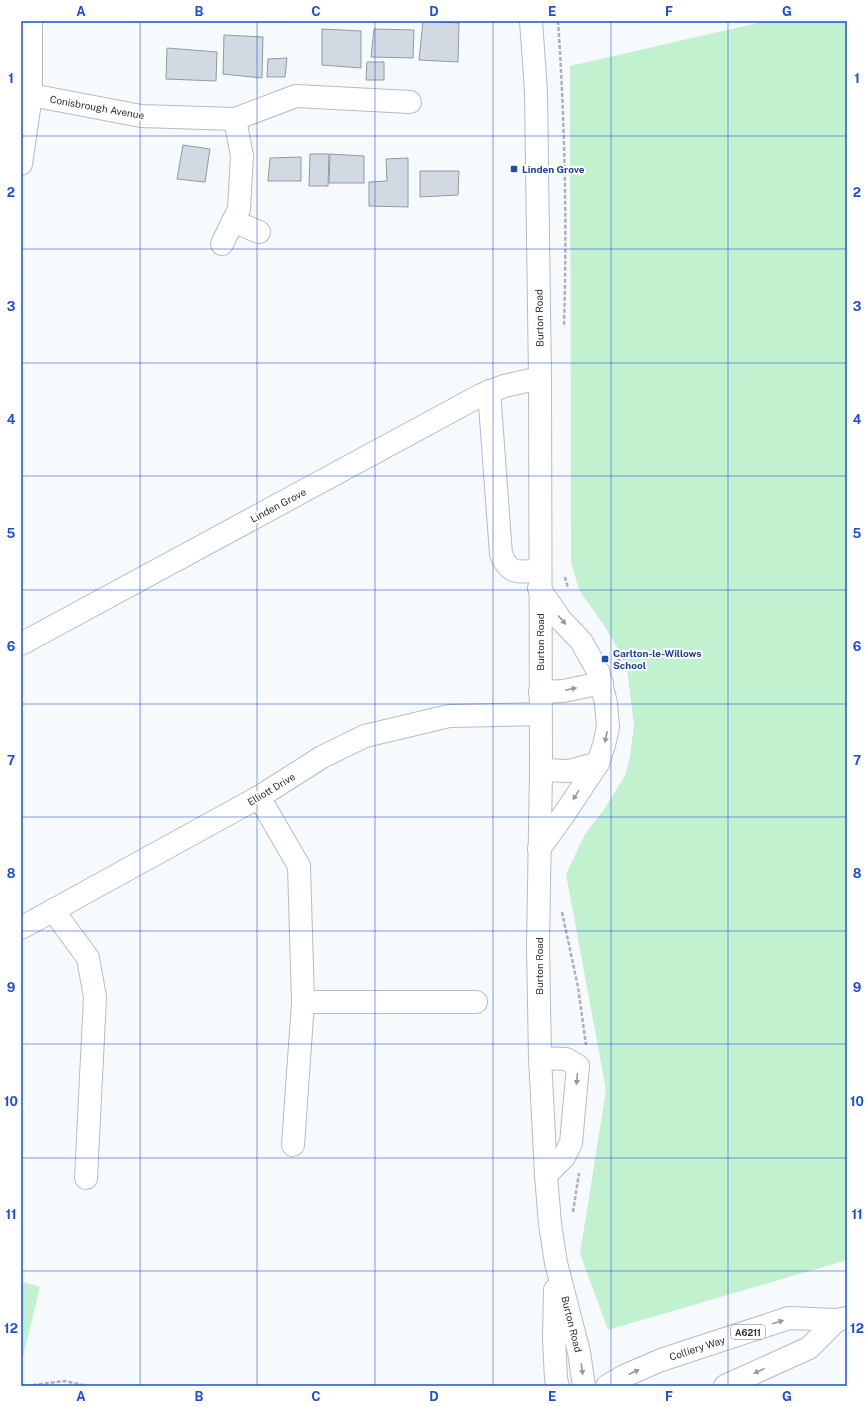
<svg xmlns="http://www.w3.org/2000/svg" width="868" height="1407" font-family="'Public Sans',sans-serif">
<rect width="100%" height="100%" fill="#f6fafd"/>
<g fill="#c2f1cf">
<polygon points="766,21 847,22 847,511 845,512 847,513 847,1260 608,1330 580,1254 606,1090 566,874 585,834 603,811 625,776 630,757 634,725 626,662 603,624 579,590 571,562 570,66"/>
<polygon points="21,1281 40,1287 21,1365"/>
</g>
<g fill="#d1dae2" stroke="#919aa1">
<polygon points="423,21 459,23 458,62 419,60"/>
<polygon points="322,29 361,31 361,68 322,65"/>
<polygon points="374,29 414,30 413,58 371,57"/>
<polygon points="224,35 263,37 262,78 223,74"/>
<polygon points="167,48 217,52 216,81 166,79"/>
<polygon points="287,58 285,77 267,77 268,59"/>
<polygon points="367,62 384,62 384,80 366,80"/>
<polygon points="183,145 210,149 205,182 177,179"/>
<polygon points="310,154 329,154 328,186 309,186"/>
<polygon points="330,154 364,156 364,183 329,183"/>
<polygon points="301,157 301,181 268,181 270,158"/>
<polygon points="408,158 408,207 369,206 369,182 387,181 386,159"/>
<polygon points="420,171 459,171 458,195 420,197"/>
</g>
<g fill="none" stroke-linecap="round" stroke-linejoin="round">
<defs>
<g id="minor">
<polyline points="531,21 536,92 540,378 541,770 538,945 540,1058 546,1175 550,1224 556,1263 579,1352 584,1386"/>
<polyline points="31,95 141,116 235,119 296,96 410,102"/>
<polyline points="21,164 31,95 31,21"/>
<polyline points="233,221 259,232"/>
<polyline points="222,244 239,209 242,156 235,119"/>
<path d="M 489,391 L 501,554 C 510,576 518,571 539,571"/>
<polyline points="539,588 560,619 581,641 598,671 606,703 608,727 604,745 598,763 565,813 539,849"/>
<polyline points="21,644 481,395 504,386 540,378"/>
<polyline points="540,692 563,691 602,683"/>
<polyline points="541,770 569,771 598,763"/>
<polyline points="259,797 299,866 303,1002 293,1145"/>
<polyline points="53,910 88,958 95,997 86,1178"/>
<polyline points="21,928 259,797 322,757 365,736 449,716 540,714"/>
<polyline points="303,1002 476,1002"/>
<polyline points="540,1058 566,1059 578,1066 571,1143 564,1157 546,1175"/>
<polyline points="555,1290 554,1339 556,1379 558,1386"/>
</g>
<g id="major">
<polyline points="607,1386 624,1376 661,1360 789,1318 837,1320 847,1318"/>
<polyline points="725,1386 809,1348 837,1320"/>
</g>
</defs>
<use href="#minor" stroke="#b3bdc4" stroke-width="24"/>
<use href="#major" stroke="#b3bdc4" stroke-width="24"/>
<g stroke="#adb1b4" stroke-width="2.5" stroke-dasharray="4 2" stroke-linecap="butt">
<path d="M 558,21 C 565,123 567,225 564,327"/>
<polyline points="565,577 568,588"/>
<polyline points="617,661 639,652"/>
<polyline points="562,912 578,987 586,1045"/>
<polyline points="573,1212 579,1173"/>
<polyline points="21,1385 26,1386 65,1381 87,1386"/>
</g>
<use href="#minor" stroke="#fff" stroke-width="22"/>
<use href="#major" stroke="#fff" stroke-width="22"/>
</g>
<defs><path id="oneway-solid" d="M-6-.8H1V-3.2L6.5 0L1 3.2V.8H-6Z"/></defs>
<g fill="#969899">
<use href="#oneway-solid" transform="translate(562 620) rotate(50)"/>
<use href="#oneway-solid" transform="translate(571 689) rotate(-12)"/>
<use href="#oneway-solid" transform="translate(606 737) rotate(102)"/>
<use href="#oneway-solid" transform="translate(576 795) rotate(122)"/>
<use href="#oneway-solid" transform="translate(577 1079) rotate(95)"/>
<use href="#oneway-solid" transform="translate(778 1322) rotate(-18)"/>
<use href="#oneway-solid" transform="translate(582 1369) rotate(82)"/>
<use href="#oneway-solid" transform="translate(759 1371) rotate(156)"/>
<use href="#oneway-solid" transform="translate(634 1372) rotate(-25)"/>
</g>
<path fill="none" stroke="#1d4ed8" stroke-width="1" stroke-opacity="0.55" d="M 140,21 L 140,1386M 257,21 L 257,1386M 375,21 L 375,1386M 493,21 L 493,1386M 611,21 L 611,1386M 728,21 L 728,1386M 21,136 L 847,136M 21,249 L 847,249M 21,363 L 847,363M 21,476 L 847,476M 21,590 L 847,590M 21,704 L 847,704M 21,817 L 847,817M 21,931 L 847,931M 21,1044 L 847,1044M 21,1158 L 847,1158M 21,1271 L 847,1271"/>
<g fill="#1a4fb4" stroke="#fff" stroke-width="1.5">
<rect x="510" y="165" width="8" height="8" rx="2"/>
<rect x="601" y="655" width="8" height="8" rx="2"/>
</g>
<g text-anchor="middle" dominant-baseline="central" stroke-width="4" stroke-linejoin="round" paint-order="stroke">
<rect fill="#fff" stroke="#6c6f70" stroke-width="1" x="731" y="1325" width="34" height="14" rx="3"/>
<g font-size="9" font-weight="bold" fill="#2d3133">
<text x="748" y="1332">A6211</text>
</g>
<g font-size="10" fill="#2d3133" stroke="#fff">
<text transform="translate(97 107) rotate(10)">Conisbrough Avenue</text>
<text transform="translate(539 318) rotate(-91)">Burton Road</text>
<text transform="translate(278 505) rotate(-28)">Linden Grove</text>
<text transform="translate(540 642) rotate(-90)">Burton Road</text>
<text transform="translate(271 789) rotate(-31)">Elliott Drive</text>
<text transform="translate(539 966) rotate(-90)">Burton Road</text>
<text transform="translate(572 1324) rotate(76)">Burton Road</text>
<text transform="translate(697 1348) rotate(-18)">Colliery Way</text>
</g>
<g font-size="10" font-weight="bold" fill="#164399" stroke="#fff" text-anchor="start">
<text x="522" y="169">Linden Grove</text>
<text x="613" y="653">Carlton-le-Willows<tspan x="613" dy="12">School</tspan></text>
</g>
</g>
<rect width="868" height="1407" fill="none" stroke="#ffffff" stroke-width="44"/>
<rect x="22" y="22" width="824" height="1363" fill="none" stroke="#1d4ed8" stroke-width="1.5"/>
<g font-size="13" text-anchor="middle" font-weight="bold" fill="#1d4ed8">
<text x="81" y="16">A</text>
<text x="199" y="16">B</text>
<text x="316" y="16">C</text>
<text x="434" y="16">D</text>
<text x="552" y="16">E</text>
<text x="669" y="16">F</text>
<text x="787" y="16">G</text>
<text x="11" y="83">1</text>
<text x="857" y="83">1</text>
<text x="11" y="197">2</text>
<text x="857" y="197">2</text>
<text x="11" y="311">3</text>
<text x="857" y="311">3</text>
<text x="11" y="424">4</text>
<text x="857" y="424">4</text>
<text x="11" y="538">5</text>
<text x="857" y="538">5</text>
<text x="11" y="651">6</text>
<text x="857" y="651">6</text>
<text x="11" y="765">7</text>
<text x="857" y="765">7</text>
<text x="11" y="878">8</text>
<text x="857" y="878">8</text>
<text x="11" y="992">9</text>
<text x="857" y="992">9</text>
<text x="11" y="1106">10</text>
<text x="857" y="1106">10</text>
<text x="11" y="1219">11</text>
<text x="857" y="1219">11</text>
<text x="11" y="1333">12</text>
<text x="857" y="1333">12</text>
<text x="81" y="1401">A</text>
<text x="199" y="1401">B</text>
<text x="316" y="1401">C</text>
<text x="434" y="1401">D</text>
<text x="552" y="1401">E</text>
<text x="669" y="1401">F</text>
<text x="787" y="1401">G</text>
</g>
</svg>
